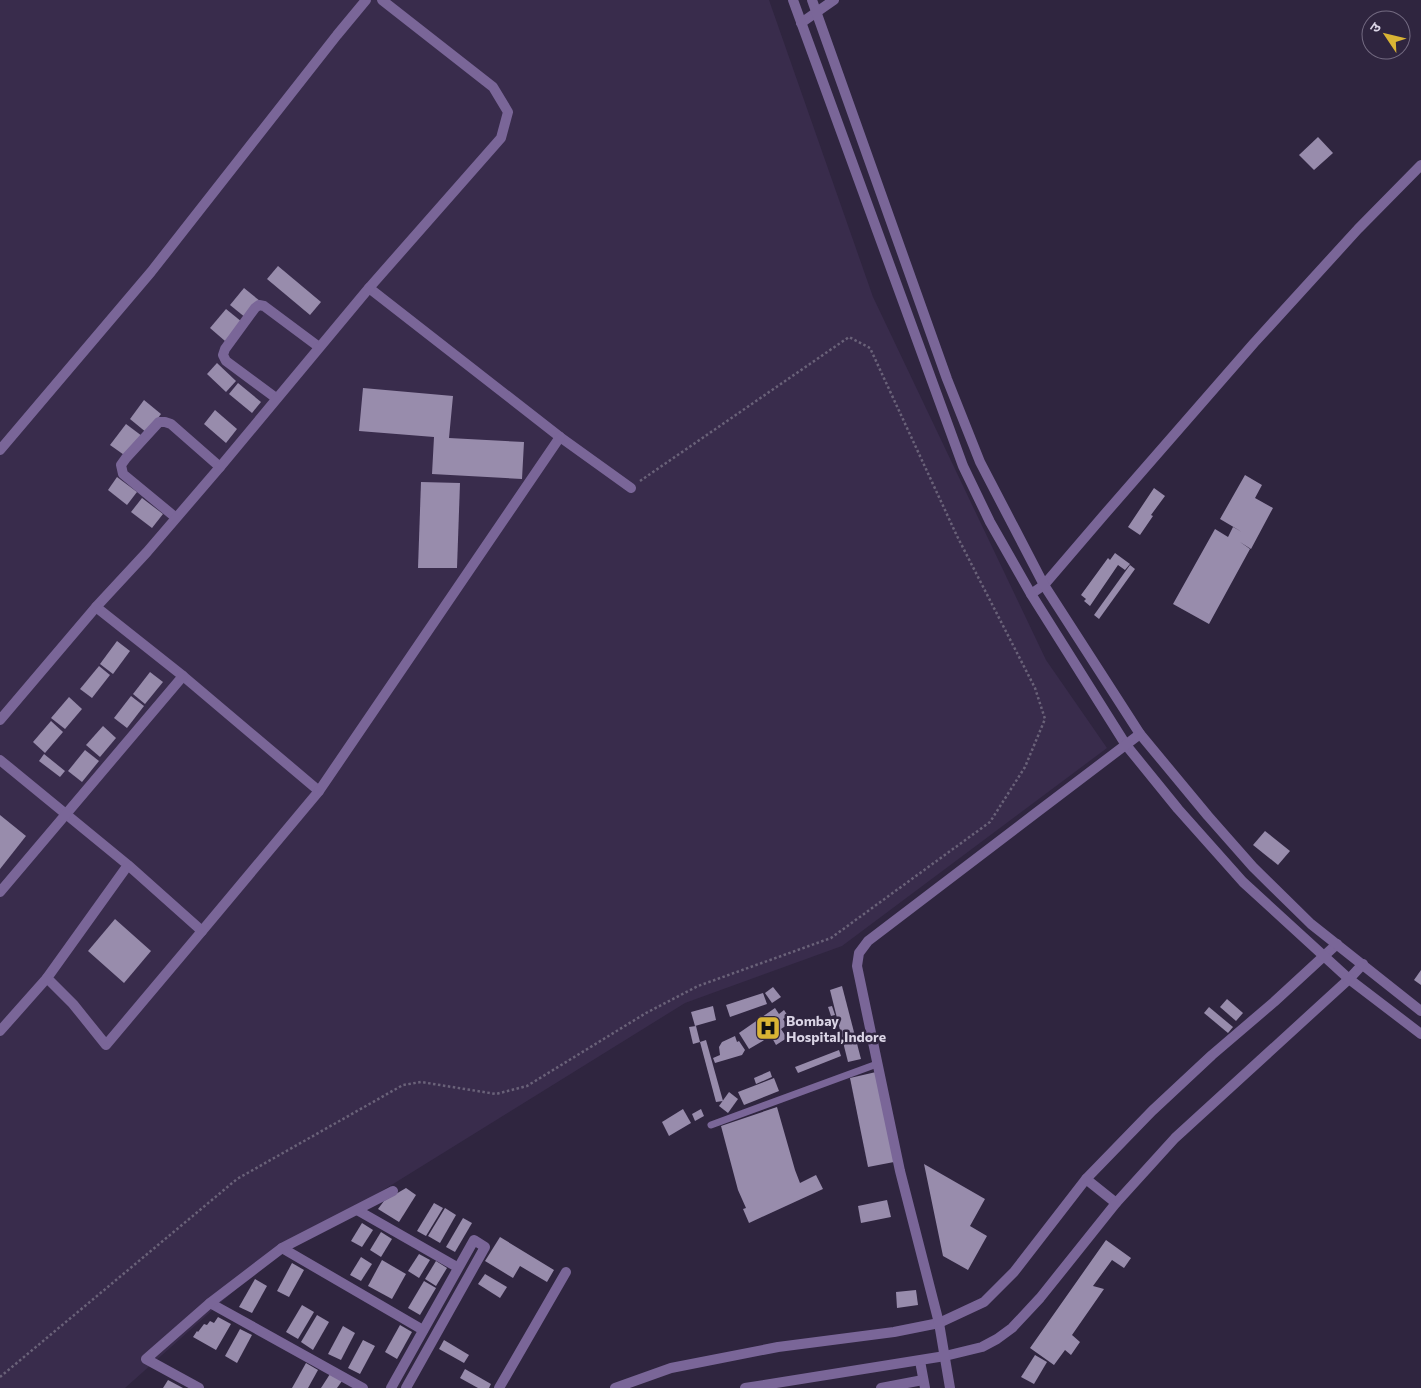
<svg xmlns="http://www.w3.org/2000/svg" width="1421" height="1388" font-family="Commissioner,'Noto Sans Devanagari',sans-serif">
<rect width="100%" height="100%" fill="#2f253f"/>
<polygon fill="#392c4c" points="0,0 769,0 873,297 1046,660 1107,748 842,946 685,1003 264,1264 125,1388 0,1388"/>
<g fill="#988cac">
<polygon points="1318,137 1333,153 1314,170 1299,155"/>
<polygon points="278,266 321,302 310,315 267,279"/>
<polygon points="244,288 260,301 246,318 230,305"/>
<polygon points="226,309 242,322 225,341 210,328"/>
<polygon points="217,363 236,381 226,392 207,374"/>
<polygon points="238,383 261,402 252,413 229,394"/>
<polygon points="363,388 453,396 449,438 524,442 522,479 432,474 434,437 359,431"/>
<polygon points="144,400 161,414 147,433 130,419"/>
<polygon points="215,410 237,429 226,443 204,424"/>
<polygon points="126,424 142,436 127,457 110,445"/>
<polygon points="1245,475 1262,485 1255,498 1273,508 1251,549 1240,542 1250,549 1209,624 1173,604 1215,529 1228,537 1233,527 1242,532 1220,519"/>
<polygon points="117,477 137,492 127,505 108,490"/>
<polygon points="421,482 460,483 457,568 418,568"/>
<polygon points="1154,488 1165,496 1151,515 1153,516 1140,535 1128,527"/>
<polygon points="142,498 163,514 152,528 131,512"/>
<polygon points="1115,553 1130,564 1125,570 1118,565 1090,606 1084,601 1086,599 1081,595 1108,558 1110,560"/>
<polygon points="1130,565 1135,569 1099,619 1094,615"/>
<polygon points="117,641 130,651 113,674 100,664"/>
<polygon points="99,666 110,675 92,698 80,689"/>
<polygon points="150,672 163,682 145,704 133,694"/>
<polygon points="131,696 144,706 127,728 114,718"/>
<polygon points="69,697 82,709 65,729 51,718"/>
<polygon points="51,721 63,732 45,753 33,742"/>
<polygon points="103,726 116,738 100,757 86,745"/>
<polygon points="85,750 99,761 82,782 68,771"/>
<polygon points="44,754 65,771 60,777 39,761"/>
<polygon points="0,815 26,836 0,869"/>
<polygon points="1265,831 1290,851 1278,865 1253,845"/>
<polygon points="115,919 151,951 124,983 88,951"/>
<polygon points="1421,970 1421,985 1414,980"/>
<polygon points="842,986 861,1059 848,1062 830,990"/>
<polygon points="773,987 781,997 772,1003 765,993"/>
<polygon points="763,993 767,1004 730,1017 726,1005"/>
<polygon points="1227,999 1243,1013 1236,1021 1220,1007"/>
<polygon points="713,1006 716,1020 695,1026 691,1012"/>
<polygon points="832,1006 835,1015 831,1016 828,1007"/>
<polygon points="1209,1007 1233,1027 1228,1033 1204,1013"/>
<polygon points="775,1008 779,1014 784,1010 788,1016 783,1019 787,1025 781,1029 787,1038 776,1045 771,1036 749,1049 739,1033"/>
<polygon points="696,1026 700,1042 693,1044 689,1027"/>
<polygon points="735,1036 737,1042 739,1041 745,1050 742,1055 715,1063 713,1058 720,1055 719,1047 722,1042"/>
<polygon points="706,1040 723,1101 716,1102 700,1042"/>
<polygon points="839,1050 841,1056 798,1073 795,1067"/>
<polygon points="770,1071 772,1077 756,1084 754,1078"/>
<polygon points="876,1072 894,1162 868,1167 850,1078"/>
<polygon points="774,1078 779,1091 744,1105 738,1092"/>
<polygon points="729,1092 738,1099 728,1113 719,1106"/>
<polygon points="777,1107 795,1170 800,1183 816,1175 823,1189 749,1223 743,1209 746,1208 738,1190 721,1126"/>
<polygon points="683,1109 691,1123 669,1136 662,1122"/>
<polygon points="701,1109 704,1116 695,1121 692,1114"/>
<polygon points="924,1164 985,1199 970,1226 987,1236 968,1270 943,1256"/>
<polygon points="406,1188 416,1195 399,1222 378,1209 384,1201"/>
<polygon points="887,1200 891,1217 861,1223 858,1206"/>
<polygon points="434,1203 443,1208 426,1236 417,1231"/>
<polygon points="445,1208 456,1215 440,1243 428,1236"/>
<polygon points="463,1218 472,1223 455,1252 446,1247"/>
<polygon points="362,1223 373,1230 362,1247 351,1241"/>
<polygon points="381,1232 392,1239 381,1257 370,1250"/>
<polygon points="500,1237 554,1270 547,1282 520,1266 513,1278 485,1261"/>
<polygon points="1106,1240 1131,1258 1124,1268 1112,1260 1093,1286 1104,1289 1072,1335 1080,1342 1071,1355 1065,1350 1054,1365 1030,1348"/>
<polygon points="419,1254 430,1260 419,1278 408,1271"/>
<polygon points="361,1257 372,1264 361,1281 350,1275"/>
<polygon points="382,1260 406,1274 392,1299 368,1286"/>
<polygon points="436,1261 447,1268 436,1286 425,1279"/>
<polygon points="292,1263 304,1270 289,1297 277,1291"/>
<polygon points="485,1274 507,1287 500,1298 478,1284"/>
<polygon points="255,1279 267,1286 252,1313 239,1307"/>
<polygon points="424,1281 436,1288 420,1315 408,1308"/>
<polygon points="916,1290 918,1305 897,1308 896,1292"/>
<polygon points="302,1305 314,1312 298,1339 286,1332"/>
<polygon points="317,1315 329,1322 313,1350 301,1342"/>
<polygon points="218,1317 231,1324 216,1350 193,1337 197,1331 198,1332 204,1324 207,1325 210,1321 214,1323"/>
<polygon points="400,1325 412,1332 397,1359 385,1352"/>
<polygon points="343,1326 355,1333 341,1360 328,1354"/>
<polygon points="240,1329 252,1335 237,1363 225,1356"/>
<polygon points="363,1340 375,1346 360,1374 348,1368"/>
<polygon points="444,1340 469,1355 464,1363 439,1349"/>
<polygon points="1035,1355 1047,1362 1034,1384 1021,1377"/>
<polygon points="306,1363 318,1370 308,1388 292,1388"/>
<polygon points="465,1369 491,1384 489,1388 478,1388 460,1378"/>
<polygon points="330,1374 342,1381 337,1388 321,1388"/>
<polygon points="168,1380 183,1388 163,1388"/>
</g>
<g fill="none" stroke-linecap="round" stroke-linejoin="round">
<polyline stroke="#6a6279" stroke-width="2.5" stroke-dasharray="2.5 2.5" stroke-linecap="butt" points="0,1377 237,1179 403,1085 421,1082 496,1094 527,1086 646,1013 698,986 831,938 990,822 1025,767 1045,719 1035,688 957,536 870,348 849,337 640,481"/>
<polyline stroke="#7a6698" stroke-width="7" points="711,1125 877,1064"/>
<g stroke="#7a6698" stroke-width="10">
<polyline points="801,23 834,0"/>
<polyline points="369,288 560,437 631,488"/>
<polyline points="276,398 226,361 223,355 225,349 255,308 259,305 264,306 319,347"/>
<polyline points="0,450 151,272 337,35 366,0"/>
<polyline points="175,517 123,474 121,465 126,458 159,422 165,422 171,424 220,467"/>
<polyline points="1031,594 1044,585 1104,515 1254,343 1358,229 1421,165"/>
<polyline points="183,676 319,791"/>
<polyline points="0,720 96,607 147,552 220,467 369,288 501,138 508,112 493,87 382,0"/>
<polyline points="0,760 128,865 202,931 106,1045 73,1004 47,978 128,865"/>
<polyline points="0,892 183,676 96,607"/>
<polyline points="202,931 319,791 560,437"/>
<polyline points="0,1031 47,978"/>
<polyline points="1086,1179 1116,1203"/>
<polyline points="357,1210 457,1267"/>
<polyline points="282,1248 423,1330"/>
<polyline points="210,1303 363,1388"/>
<polyline points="920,1361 925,1388"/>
<polyline points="199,1388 146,1359 210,1303 282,1248 393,1191"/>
<polyline points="391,1388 474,1240 485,1247 406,1388"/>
<polyline points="499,1388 566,1272"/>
<polyline points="615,1388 671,1368 778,1347 894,1332 939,1323 984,1302 1014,1272 1086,1179 1152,1111 1212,1055 1274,1002 1337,944"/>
<polyline points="745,1388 945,1356 982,1347 997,1339 1012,1328 1040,1298 1116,1203 1175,1138 1349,979 1363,964"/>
<polyline points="881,1388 923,1380"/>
</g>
<g stroke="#7a6698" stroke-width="10">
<polyline points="793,0 963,466 990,522 1031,594 1126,745 1178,809 1243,882 1349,979 1421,1034"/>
<polyline points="812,0 947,379 980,462 1044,585 1140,734 1208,816 1253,867 1311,924 1421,1011"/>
<polyline points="950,1388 939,1323 900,1171 857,966 859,953 868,941 1032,816 1140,734"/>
</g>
</g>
<defs>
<symbol id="hospital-square" viewBox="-11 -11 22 22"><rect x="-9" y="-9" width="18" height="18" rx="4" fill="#d9b434" stroke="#2f253f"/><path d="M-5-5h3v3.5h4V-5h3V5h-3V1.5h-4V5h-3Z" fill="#111"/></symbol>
</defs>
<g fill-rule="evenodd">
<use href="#hospital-square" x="754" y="1014" width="28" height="28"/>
</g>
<g text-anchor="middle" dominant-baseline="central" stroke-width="5" stroke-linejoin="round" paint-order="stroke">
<g font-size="14" font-weight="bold" fill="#dbd5e6" stroke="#2f253f" text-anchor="start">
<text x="786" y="1020">Bombay<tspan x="786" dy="16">Hospital,Indore</tspan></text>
</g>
</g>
<g transform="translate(1386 35) rotate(305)"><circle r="24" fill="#2f253f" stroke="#746b82"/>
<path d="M0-4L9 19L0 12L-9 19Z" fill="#d9b434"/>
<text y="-8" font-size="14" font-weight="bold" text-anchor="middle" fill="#dbd5e6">उ</text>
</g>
</svg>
